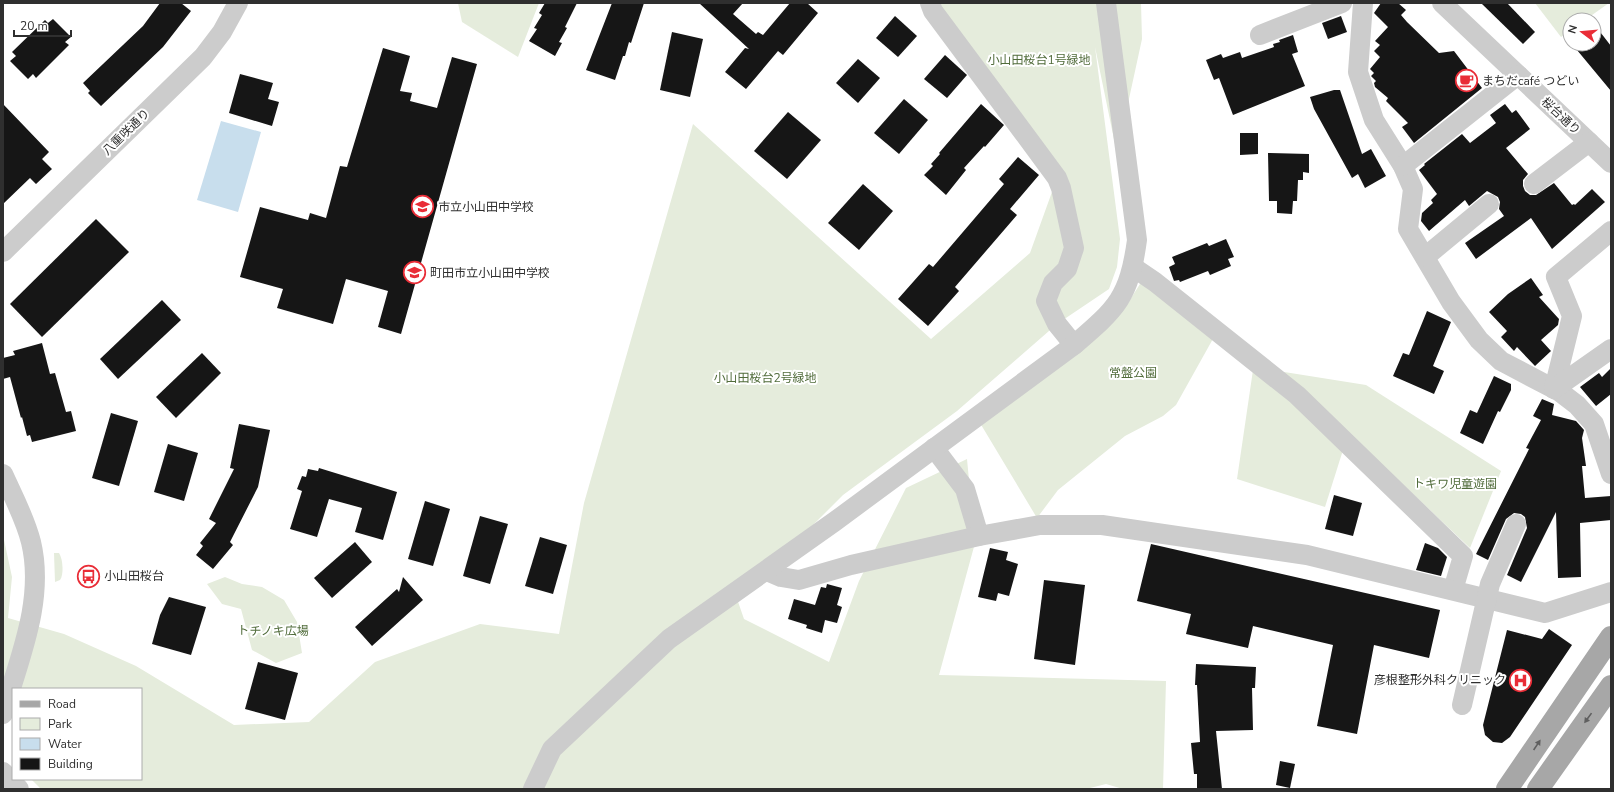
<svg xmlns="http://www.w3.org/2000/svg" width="1614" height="792" font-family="'Nunito Sans','Noto Sans JP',sans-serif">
<rect width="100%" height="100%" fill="#fff"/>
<g fill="#e5ecdc">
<polygon points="458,3 539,3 518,57 462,22"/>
<polygon points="930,3 1141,3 1142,39 1117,154 1095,47 1120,239 1117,267 1109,289 1057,324 957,411 843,495 767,571 735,593 744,619 829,662 859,581 906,488 967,459 975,543 939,675 1166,681 1163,789 1123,789 1106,784 1086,789 41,789 31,779 141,779 141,689 13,689 13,718 3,715 3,535 12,577 8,618 64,634 136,666 234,725 309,722 375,662 480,624 559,634 584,503 693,124 931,339 1030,253 1057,178"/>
<polygon points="1535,3 1609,3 1585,20 1570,20 1570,31 1561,37"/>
<polygon points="1140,284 1149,284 1214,337 1176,405 1163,416 1125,436 1058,490 1037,518 980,423 1126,306"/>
<polygon points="1253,370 1294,402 1343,450 1325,507 1237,479"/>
<polygon points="1278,371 1366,385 1501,471 1470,548 1301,388"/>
<path d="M 54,553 L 59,553 C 63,559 64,575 60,580 L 55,582 Z"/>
<polygon points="225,577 242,584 262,587 284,600 297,622 302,653 276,663 252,650 241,609 222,604 207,584"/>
</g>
<polygon fill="#c8deed" points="221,121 261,132 238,212 197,200"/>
<g fill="#161616">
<polygon points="160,3 181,3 191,11 163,47 101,106 88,93 90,91 83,83 143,26"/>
<polygon points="545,3 577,3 565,27 567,28 559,42 562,43 555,56 529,41 537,29 534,28 542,15 539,13"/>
<polygon points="612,3 644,3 631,43 629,42 625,56 623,56 615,80 586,70"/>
<polygon points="699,3 743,3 733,14 756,34 758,32 763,35 790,3 807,3 818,13 783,55 778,51 746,89 725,72 745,48 749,49"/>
<polygon points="1381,3 1398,3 1406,10 1401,15 1407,22 1439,53 1454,51 1482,88 1414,143 1402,127 1408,123 1386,101 1388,98 1375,87 1374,83 1376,81 1371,76 1374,73 1370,69 1380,57 1374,51 1380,45 1375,41 1388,27 1374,13"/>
<polygon points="1481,3 1507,3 1535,32 1523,44"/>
<polygon points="895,16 917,36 898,57 876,38"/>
<polygon points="1341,16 1347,32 1328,39 1322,23"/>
<polygon points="53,19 71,37 65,42 69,45 36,78 33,74 28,79 10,61 16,56 12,52 45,20 48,23"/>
<polygon points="1594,24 1611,46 1611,91 1572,44 1594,44"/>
<polygon points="672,32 703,39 690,97 660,90"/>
<polygon points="1293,35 1298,52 1292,54 1305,86 1233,115 1219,78 1214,80 1206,60 1221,54 1223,58 1240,52 1242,58 1274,47 1273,44 1280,42 1279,40"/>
<polygon points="383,48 410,56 400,91 412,93 410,101 437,108 452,57 477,64 401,334 378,327 388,291 346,279 333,324 277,308 283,289 240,277 260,207 308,220 310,213 326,218 340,166 347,167"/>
<polygon points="945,55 967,75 947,98 924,79"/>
<polygon points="858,59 880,78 858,103 836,83"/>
<polygon points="240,74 273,83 268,99 279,102 272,126 229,113"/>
<polygon points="1334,90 1340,90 1362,154 1371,149 1386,176 1365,188 1358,174 1352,178 1314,109 1310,97"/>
<polygon points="904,99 928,120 899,154 874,133"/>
<polygon points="3,104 49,152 42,159 52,169 36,184 30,178 3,204"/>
<polygon points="981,104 1004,125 985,147 984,146 964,168 966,170 946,195 924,175 933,166 931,164 940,154 939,153"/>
<polygon points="1505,104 1512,113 1516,110 1530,129 1506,148 1528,174 1523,180 1523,186 1525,191 1530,195 1536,195 1554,183 1572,205 1574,204 1575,205 1592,189 1605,202 1552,249 1531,218 1476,259 1465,243 1504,216 1499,209 1500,202 1498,197 1487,191 1469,206 1465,200 1429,231 1421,221 1422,213 1433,203 1431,200 1437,194 1419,170 1425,165 1424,164 1462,134 1470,143 1496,123 1490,115"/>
<polygon points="788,112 821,140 787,179 754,151"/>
<polygon points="1240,133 1258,133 1258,154 1240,155"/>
<polygon points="1268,153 1309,154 1309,173 1303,172 1303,180 1298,180 1297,201 1293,201 1292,214 1277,213 1277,201 1269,201"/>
<polygon points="1018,157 1039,175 1010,209 1017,215 955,287 959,291 928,326 898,299 929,264 933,267 1004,184 999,179"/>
<polygon points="863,184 893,211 859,250 828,223"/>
<polygon points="96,219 129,252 42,337 10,304"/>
<polygon points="1226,239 1234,257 1228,259 1231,266 1210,275 1208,271 1180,282 1179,280 1174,281 1169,267 1175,264 1172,257 1207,243 1209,246"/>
<polygon points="1531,278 1543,295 1539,297 1559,319 1558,325 1541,340 1551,351 1535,366 1517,347 1514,351 1501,337 1507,331 1489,312 1508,294"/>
<polygon points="162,300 181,320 118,379 100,359"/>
<polygon points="1427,311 1451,322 1433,366 1444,371 1434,394 1393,376 1403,353 1409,355"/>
<polygon points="42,343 50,374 55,373 66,412 71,411 76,431 32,442 30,435 27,436 22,417 21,418 10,377 3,379 3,358 15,355 13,351"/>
<polygon points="202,353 221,373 176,418 156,397"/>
<polygon points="1611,368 1611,394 1596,406 1580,387 1599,373 1602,377"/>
<polygon points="1494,376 1511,384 1511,390 1500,412 1498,411 1483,444 1460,433 1470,410 1477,413"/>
<polygon points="1542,399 1554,404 1552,415 1576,421 1584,430 1582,438 1586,466 1582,466 1585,498 1611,496 1611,520 1580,523 1581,577 1558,578 1556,512 1521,582 1507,575 1527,528 1525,517 1521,514 1514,513 1506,519 1488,560 1476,554 1529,449 1526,448 1541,420 1533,416"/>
<polygon points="111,413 138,421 119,486 92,478"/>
<polygon points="239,424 270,430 258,487 230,542 233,545 213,569 196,555 203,546 200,543 216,523 209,519 234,469 230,468"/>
<polygon points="168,444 198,453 184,501 154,492"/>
<polygon points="319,468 397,492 383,540 355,532 362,508 329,499 317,537 290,529 302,491 297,489 302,476 306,477 308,469 318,471"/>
<polygon points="1334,495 1362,503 1353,536 1325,529"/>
<polygon points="425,501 450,509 433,566 408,559"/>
<polygon points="480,516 508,524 490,584 463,576"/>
<polygon points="540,537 567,545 553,594 525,586"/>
<polygon points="355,542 372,562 332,598 314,578"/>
<polygon points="1425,543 1438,548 1447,557 1441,576 1416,570"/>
<polygon points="1151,544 1440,610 1429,658 1374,645 1357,734 1317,726 1333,645 1253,626 1248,648 1186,634 1191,614 1137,601"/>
<polygon points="990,548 1008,552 1006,560 1018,564 1009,596 998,593 996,601 978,597"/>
<polygon points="403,577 423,600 372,646 355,627 397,589 399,592"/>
<polygon points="1044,580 1085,585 1075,665 1034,659"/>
<polygon points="827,584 842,588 837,605 842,607 837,623 825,620 822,633 806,628 807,625 788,619 794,599 815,605 821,587 826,588"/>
<polygon points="169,597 206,607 191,655 152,644 160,615"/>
<polygon points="1549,629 1572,645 1510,737 1502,743 1493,742 1485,735 1483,725 1507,630 1542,639"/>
<polygon points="258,662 298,673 285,720 245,709"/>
<polygon points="1196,664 1256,667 1255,688 1252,688 1253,730 1216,731 1222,789 1197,789 1197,774 1194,774 1191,743 1200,742 1197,685 1195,685"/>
<polygon points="1280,761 1295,764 1290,788 1276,785"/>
</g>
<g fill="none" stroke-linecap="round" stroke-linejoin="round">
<g stroke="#ccc" stroke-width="20">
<polyline points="930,3 933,11 1023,132 1057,178 1061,188 1074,248 1067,269 1053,283 1046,301 1057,324 1074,345"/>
<polyline points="1363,3 1358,72 1374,120 1403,166 1413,189 1408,229 1451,302 1479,340 1501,361 1560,392 1577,405 1594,424 1611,474"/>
<polyline points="1442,3 1611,163"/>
<polyline points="1260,35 1342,3"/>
<polyline points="1403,166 1518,75"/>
<polyline points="1534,184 1589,142"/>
<polyline points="3,252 203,57 222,32 238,3"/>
<polyline points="1425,257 1489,204"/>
<polyline points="1133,267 1155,282 1297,395 1463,556 1453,590"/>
<polyline points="1554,389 1572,316 1556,277 1611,231"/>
<polyline points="1554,389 1611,349"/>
<polyline points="934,448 965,489 979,536"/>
<path d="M 3,474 C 13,496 25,518 31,542 C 45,600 19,659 3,714"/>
<polyline points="767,571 781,577 799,580 851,565 979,536 1040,525 1102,525 1307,555 1545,613 1611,592"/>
<polyline points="1462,705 1490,584 1516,524"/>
<polyline points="3,772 19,789"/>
<path d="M 533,789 L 552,749 L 669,639 L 834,522 L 1074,345 C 1117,308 1129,298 1137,240 L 1106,3"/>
</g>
<g stroke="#a7a7a7" stroke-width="22">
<polyline points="1507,789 1611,637"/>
<polyline points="1538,789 1611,686"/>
</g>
</g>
<defs><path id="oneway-solid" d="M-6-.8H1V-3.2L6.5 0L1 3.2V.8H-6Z"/></defs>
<g fill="#5f5f5f">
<use href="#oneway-solid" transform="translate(1588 718) rotate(126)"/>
<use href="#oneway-solid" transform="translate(1537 745) rotate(-56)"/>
</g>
<defs>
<symbol id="cafe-ring" viewBox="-11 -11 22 22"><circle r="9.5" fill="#fff" stroke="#e92d37" stroke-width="1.5"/><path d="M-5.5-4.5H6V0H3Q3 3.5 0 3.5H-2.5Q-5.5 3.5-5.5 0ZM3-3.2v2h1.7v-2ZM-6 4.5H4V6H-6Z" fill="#e92d37"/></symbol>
<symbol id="school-ring" viewBox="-11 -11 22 22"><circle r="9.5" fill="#fff" stroke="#e92d37" stroke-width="1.5"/><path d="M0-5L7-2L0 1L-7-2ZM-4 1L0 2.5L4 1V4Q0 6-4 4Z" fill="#e92d37"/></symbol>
<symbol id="bus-ring" viewBox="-11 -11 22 22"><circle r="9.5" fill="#fff" stroke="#e92d37" stroke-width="1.5"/><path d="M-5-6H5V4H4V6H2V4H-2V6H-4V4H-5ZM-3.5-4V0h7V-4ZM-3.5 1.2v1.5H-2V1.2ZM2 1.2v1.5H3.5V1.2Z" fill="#e92d37"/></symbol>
<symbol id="hospital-ring" viewBox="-11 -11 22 22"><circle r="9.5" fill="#fff" stroke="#e92d37" stroke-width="1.5"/><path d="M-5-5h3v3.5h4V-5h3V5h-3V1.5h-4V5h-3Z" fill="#e92d37"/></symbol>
</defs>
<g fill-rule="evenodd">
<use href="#cafe-ring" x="1454" y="68" width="25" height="25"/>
<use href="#school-ring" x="410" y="194" width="25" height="25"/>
<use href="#school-ring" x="402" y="260" width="25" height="25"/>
<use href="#bus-ring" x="76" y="564" width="25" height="25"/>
<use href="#hospital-ring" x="1508" y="668" width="25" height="25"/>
</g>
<g text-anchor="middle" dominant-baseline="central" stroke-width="4" stroke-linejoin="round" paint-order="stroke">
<g font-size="12" fill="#516c3b" stroke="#fff">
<text x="1039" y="60">小山田桜台1号緑地</text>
<text x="1133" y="373">常盤公園</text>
<text x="765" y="378">小山田桜台2号緑地</text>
<text x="1455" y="484">トキワ児童遊園</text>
<text x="273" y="631">トチノキ広場</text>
</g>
<g font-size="12" fill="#2f2f2f" stroke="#fff" text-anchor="start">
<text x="1482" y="81">まちだcafé つどい</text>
<text x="438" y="207">市立小山田中学校</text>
<text x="430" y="273">町田市立小山田中学校</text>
<text x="104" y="576">小山田桜台</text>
<text x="1506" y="680" text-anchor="end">彦根整形外科クリニック</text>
</g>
<g font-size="12" fill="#2f2f2f" stroke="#fff">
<text transform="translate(1561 116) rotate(43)">桜台通り</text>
<text transform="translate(126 132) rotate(-44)">八重咲通り</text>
</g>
</g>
<rect width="1614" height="792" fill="none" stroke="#2f2f2f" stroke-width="8"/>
<rect x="12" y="688" width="130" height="92" fill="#ffffff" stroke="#acacac"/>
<rect x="20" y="701" width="20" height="6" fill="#a7a7a7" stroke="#acacac"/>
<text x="48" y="708" font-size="12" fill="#2f2f2f">Road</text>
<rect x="20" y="718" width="20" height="12" fill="#e5ecdc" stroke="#acacac"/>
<text x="48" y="728" font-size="12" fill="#2f2f2f">Park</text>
<rect x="20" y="738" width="20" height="12" fill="#c8deed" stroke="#acacac"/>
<text x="48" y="748" font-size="12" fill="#2f2f2f">Water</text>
<rect x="20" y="758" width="20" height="12" fill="#161616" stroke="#acacac"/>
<text x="48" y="768" font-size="12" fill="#2f2f2f">Building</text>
<g transform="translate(1582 32) rotate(286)"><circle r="19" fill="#ffffff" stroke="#acacac"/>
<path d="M0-3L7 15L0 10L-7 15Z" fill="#e92d37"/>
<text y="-6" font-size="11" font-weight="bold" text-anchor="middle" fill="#2f2f2f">N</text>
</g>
<path d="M14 30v6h57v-6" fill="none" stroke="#2f2f2f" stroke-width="2"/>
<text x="20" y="30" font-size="12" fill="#2f2f2f" stroke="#ffffff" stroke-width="3" paint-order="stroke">20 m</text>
</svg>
